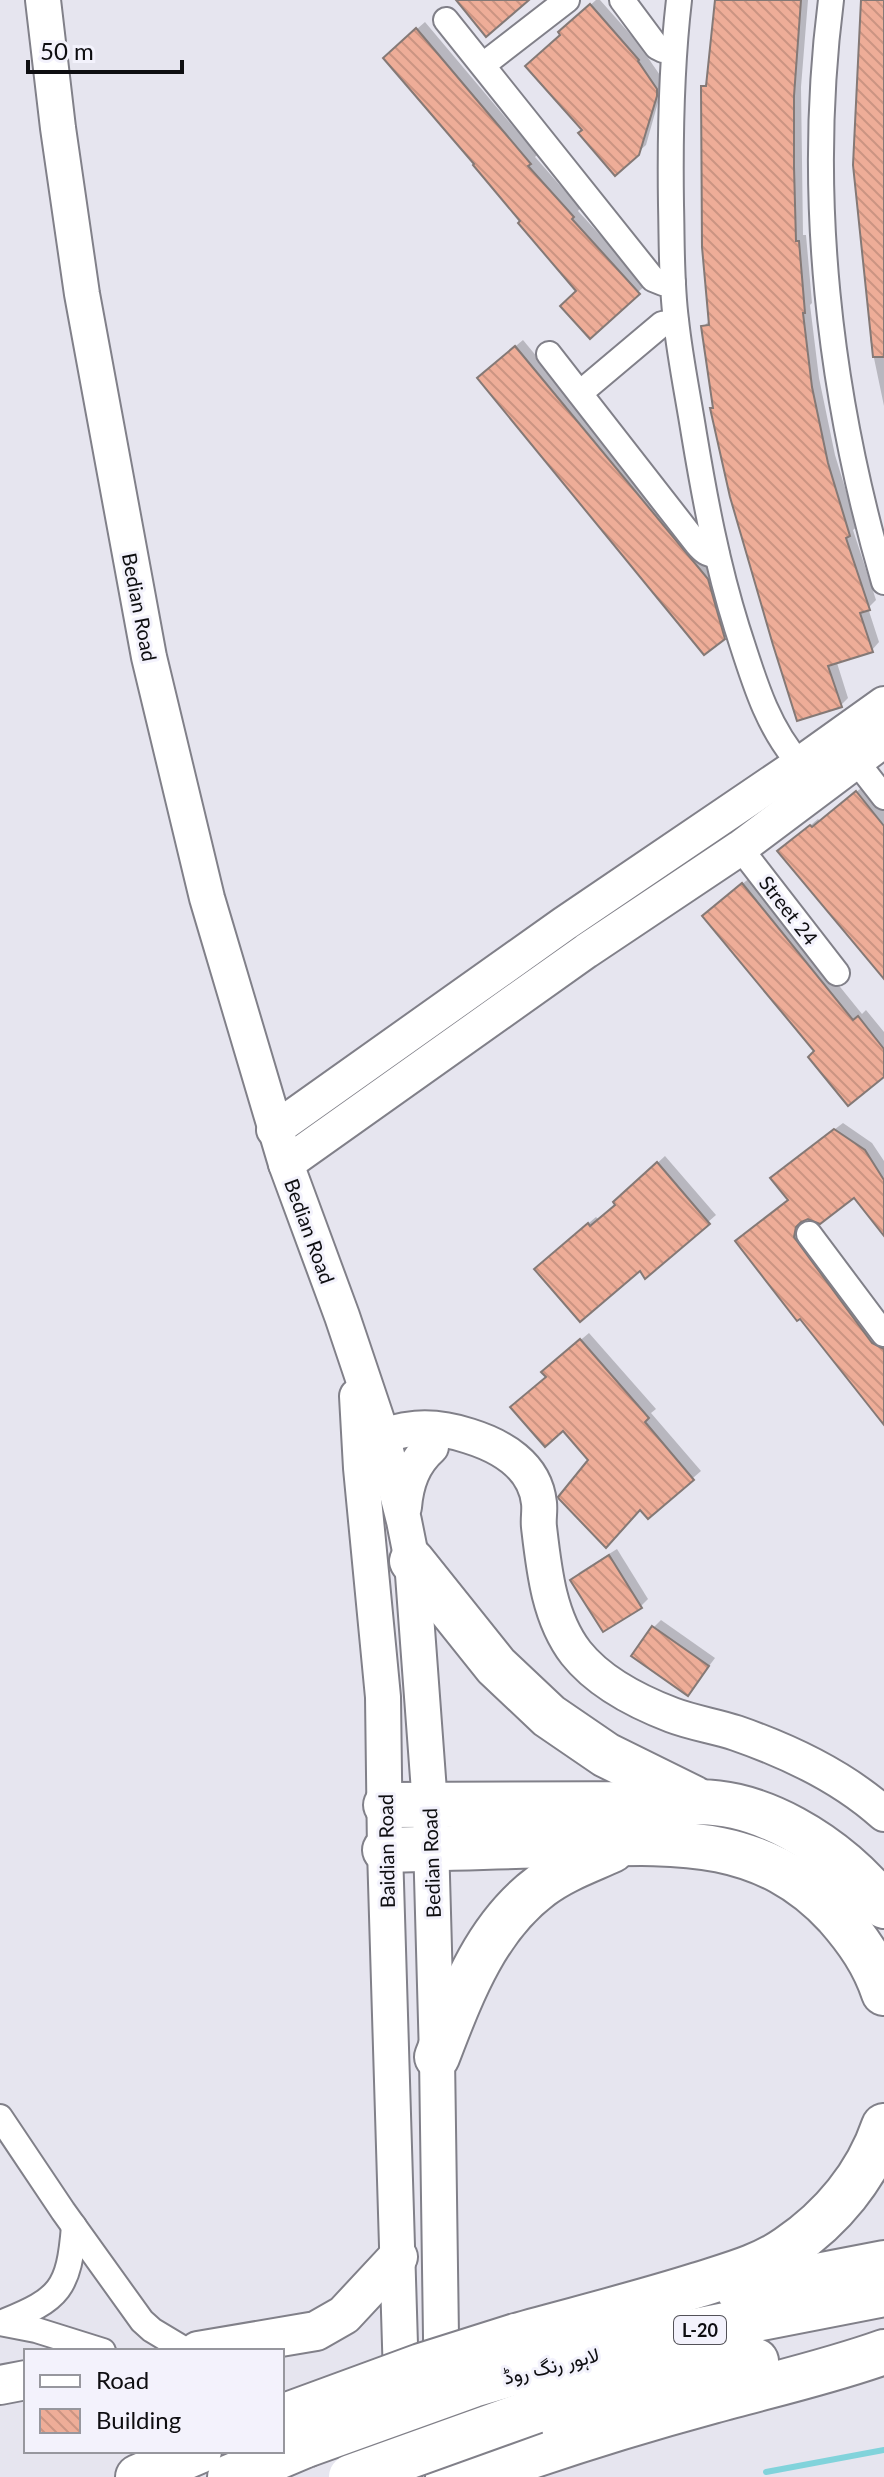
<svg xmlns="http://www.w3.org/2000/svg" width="884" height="2477" font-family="Lato,Vazirmatn,sans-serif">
<defs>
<pattern id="building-back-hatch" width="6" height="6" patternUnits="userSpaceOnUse" patternTransform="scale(2)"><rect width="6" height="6" fill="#eead98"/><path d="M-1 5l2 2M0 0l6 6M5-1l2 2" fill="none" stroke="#cb9482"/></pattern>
</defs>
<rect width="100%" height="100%" fill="#e6e5ef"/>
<g fill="#0003">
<polygon points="596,0 600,0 645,51 644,52 664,81 646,145 637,153 584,130 562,35 568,25"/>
<polygon points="716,0 808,0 801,87 803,235 806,235 812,303 810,305 819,378 835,455 857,527 853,530 876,600 868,608 879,642 872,650 837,663 848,698 841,705 715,406 703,327 711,319 703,87 708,82"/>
<polygon points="862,0 884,0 884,406 870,339 873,336"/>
<polygon points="425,22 537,155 535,157 580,208 578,211 646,285 638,292 579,290 522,221 393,50"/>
<polygon points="523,340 715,571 731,630 724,638 487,370"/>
<polygon points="865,785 884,810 884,964 788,844 818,819 820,821"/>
<polygon points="751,877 862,1014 866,1010 884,1032 884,1074 816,1051 712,908"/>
<polygon points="843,1123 872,1143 884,1161 884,1232 854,1195 806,1217 802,1220 801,1226 884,1339 884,1420 800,1316 789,1199 780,1171"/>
<polygon points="665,1156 716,1215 708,1222 646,1276 640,1268 544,1261 596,1217 599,1220 617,1204 623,1195"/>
<polygon points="589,1333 656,1409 651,1413 701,1471 648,1517 591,1460 548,1377 552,1364"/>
<polygon points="617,1549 648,1599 641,1606 572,1580 580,1572"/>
<polygon points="661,1620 715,1658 688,1694 653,1628"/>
</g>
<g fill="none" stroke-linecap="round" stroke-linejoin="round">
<polyline stroke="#81d3db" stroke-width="6" points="766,2472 884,2450"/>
</g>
<g fill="url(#building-back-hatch)" stroke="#847976" stroke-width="2">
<polygon points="456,0 529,0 486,37"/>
<polygon points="715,0 801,0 794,96 794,167 796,241 799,241 805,313 803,313 812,387 828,463 850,536 846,538 870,610 860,613 873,652 828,666 842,707 797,721 773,645 730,497 710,408 713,408 701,326 709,325 702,247 701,86 706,86"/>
<polygon points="861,0 884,0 884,357 873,357 853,165"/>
<polygon points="590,4 639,60 638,61 657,89 657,96 639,155 615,176 578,133 582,130 525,66 560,35 558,32"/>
<polygon points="416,28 531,164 528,166 574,217 572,219 640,294 590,339 560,306 576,291 518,223 520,221 473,165 474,164 383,58"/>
<polygon points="515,346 708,579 725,639 704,655 477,378"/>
<polygon points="856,791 884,826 884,979 777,851 810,825 812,827"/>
<polygon points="742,883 853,1020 858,1016 884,1049 884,1077 848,1106 808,1057 814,1051 702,916"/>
<polygon points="834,1129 865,1150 884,1180 884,1236 854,1198 820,1224 808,1219 801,1222 796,1227 794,1237 872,1343 884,1349 884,1425 800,1319 797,1321 735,1241 788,1200 770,1178"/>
<polygon points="657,1162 710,1224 645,1279 640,1271 580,1322 534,1269 588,1223 590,1226 615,1205 613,1202"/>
<polygon points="580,1339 649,1418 645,1422 694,1480 648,1519 640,1510 606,1548 559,1499 558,1497 588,1460 563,1431 545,1447 510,1407 546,1377 541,1372"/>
<polygon points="609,1555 642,1608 603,1632 570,1580"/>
<polygon points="652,1626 709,1666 688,1696 631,1656"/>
</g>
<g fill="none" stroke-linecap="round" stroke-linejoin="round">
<defs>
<g id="street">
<polyline points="622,0 657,47 663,50 673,50"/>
<path d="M 679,0 C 671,68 670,136 671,205 C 672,244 671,282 676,320 C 680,358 688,396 694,434 C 705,500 717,564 737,628 C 753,677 766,726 800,764"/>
<path d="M 831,0 C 806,195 829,394 884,582"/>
<polyline points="446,20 653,279 663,283 673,283"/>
<polyline points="483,65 567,0"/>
<path d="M 549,354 L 697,544 C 703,551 707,555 717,555"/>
<polyline points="580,393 662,324 676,322"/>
<polyline points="856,761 884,797"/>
<polyline points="740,848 837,973"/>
<polyline points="809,1234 884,1334"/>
<polyline points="0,2117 63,2211 142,2321 152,2330 187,2351"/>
<path d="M 3,2322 C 60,2299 69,2289 74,2226"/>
<polyline points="0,2323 36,2330 103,2351"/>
</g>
<g id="secondary">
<polyline points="43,0 58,128 82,294 149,657 207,898 286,1164 342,1316 382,1435 404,1521 412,1561 430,1805 437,2057 443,2477"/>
<polyline points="274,1130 564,924 800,764 884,704"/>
<polyline points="286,1164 586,951 740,848 884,740"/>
<polyline points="357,1396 361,1468 383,1697 385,1850 404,2477"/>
<path d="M 364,1443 C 401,1427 430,1423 469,1436 C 501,1446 535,1465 539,1503 C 540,1511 538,1519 539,1527 C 544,1570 549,1618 576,1653 C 599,1682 638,1702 672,1715 C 693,1723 715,1726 736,1733 C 788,1751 843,1777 884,1814"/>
<path d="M 404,1507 C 406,1483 413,1463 431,1447"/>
</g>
<g id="primary">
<polyline points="198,2351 316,2331 344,2315 398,2257"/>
<polyline points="0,2385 26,2380"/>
</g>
<g id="highway">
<polyline points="412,1561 496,1666 549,1716 606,1755 693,1798"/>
<path d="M 386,1805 L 679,1804 C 752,1791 842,1849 884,1906"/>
<path d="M 385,1850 C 444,1848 503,1846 561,1845 C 666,1842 760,1832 837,1916 C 858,1940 874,1963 884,1993"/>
<path d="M 437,2057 C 461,1995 485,1928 541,1886 C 562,1870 588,1861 612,1850"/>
<polyline points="739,2291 884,2263"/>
<path d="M 516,2336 C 577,2319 638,2304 698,2285 C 729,2275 761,2267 788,2248 C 832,2218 867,2176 884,2126"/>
<polyline points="517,2372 690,2332 884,2294"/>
<polyline points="535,2411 587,2397 756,2361"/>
<polyline points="138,2477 199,2451"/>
<polyline points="230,2477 306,2445"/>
<path d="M 472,2477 C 551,2448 631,2423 712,2401 C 770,2385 828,2372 884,2352"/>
</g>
</defs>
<use href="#street" stroke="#818089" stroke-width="28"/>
<use href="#secondary" stroke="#818089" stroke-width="38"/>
<use href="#primary" stroke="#818089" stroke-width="42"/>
<use href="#highway" stroke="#818089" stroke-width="48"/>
<use href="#street" stroke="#fff" stroke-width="24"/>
<use href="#secondary" stroke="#fff" stroke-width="34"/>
<use href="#primary" stroke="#fff" stroke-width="38"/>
<use href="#highway" stroke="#fff" stroke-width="44"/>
<defs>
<g id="highway-bridge">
<polyline points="282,2417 421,2366 516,2336"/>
<polyline points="306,2445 473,2385 517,2372"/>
<polyline points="351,2477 535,2411"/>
</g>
</defs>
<use href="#highway-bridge" stroke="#818089" stroke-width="48" stroke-linecap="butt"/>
<use href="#highway-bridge" stroke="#fff" stroke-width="44"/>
</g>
<g text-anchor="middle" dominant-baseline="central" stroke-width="6" stroke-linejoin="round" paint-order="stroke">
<rect fill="#f3f2fc" stroke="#535258" stroke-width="2" x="674" y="2316" width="52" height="28" rx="6"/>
<g font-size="18" font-weight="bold" fill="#0e0e11">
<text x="700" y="2330">L-20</text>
</g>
<g font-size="20" fill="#0e0e11" stroke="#f3f2fc">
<text transform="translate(140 607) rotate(79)">Bedian Road</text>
<text transform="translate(789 910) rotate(52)">Street 24</text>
<text transform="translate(310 1231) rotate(70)">Bedian Road</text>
<text transform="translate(386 1851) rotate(-91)">Baidian Road</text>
<text transform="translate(431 1863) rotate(-92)">Bedian Road</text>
<text transform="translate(551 2365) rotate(-14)">لاہور رنگ روڈ</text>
</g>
</g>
<rect x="24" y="2349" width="260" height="104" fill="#f3f2fc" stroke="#97979e" stroke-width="2"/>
<rect x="40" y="2375" width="40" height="12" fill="#ffffff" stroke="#97979e" stroke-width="2"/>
<text x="96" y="2389" font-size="24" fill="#0e0e11">Road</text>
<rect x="40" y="2409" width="40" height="24" fill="url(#building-back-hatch)" stroke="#97979e" stroke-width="2"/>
<text x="96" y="2429" font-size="24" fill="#0e0e11">Building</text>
<path d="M28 60v12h154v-12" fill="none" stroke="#0e0e11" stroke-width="4"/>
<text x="40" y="60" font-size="24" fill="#0e0e11" stroke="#f3f2fc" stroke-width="6" paint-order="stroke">50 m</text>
</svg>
